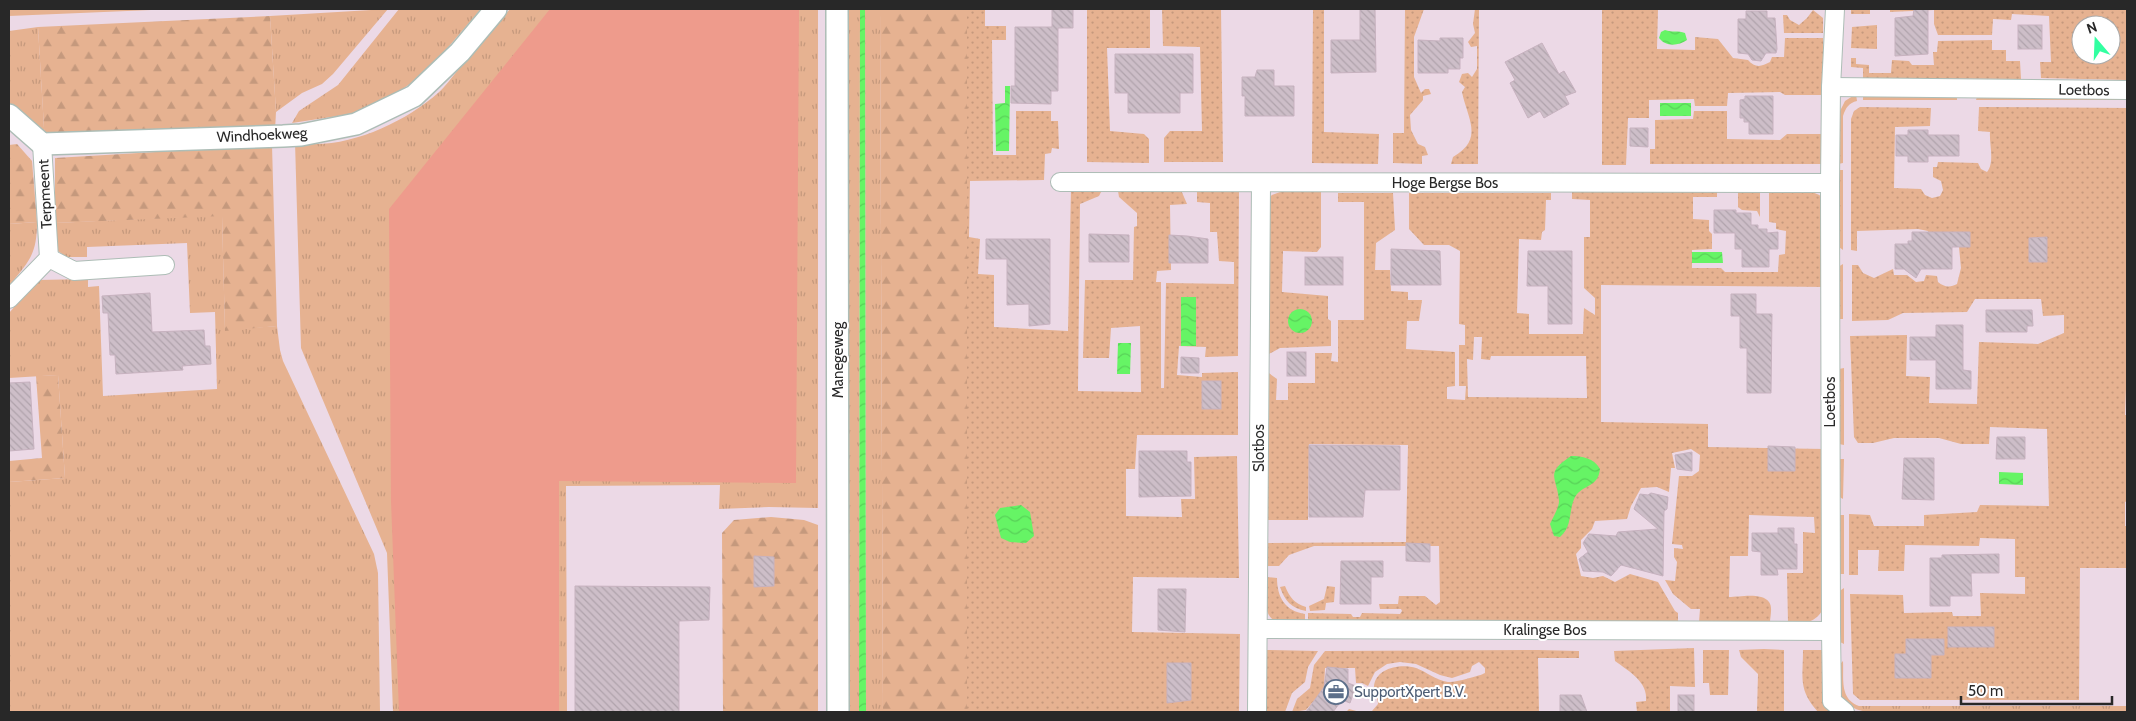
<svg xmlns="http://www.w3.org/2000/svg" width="2136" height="721" font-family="Cabin,sans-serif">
<defs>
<pattern id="grass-tufts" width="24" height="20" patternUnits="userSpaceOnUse" patternTransform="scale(1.25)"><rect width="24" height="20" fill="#e6b291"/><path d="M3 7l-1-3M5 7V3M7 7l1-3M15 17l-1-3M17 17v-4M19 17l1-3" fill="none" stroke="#c5997d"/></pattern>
<pattern id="forest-firs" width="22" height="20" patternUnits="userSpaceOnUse" patternTransform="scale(1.25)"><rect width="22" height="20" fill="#e6b291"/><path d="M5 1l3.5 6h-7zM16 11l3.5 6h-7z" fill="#c5997d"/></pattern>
<pattern id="park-dots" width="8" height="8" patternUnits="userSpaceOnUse" patternTransform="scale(1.25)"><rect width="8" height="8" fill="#e6b291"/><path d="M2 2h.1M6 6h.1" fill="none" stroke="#c5997d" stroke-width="1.8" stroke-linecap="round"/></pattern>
<pattern id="water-waves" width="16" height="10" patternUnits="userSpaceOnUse" patternTransform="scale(1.25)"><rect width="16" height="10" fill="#66f465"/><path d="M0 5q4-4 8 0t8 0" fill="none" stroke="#58d158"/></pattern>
<pattern id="building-back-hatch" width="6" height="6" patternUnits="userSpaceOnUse" patternTransform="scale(1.25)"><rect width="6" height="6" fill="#cdbec8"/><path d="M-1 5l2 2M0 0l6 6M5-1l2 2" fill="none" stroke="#b0a3ac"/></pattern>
</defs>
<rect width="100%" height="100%" fill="#ecd9e6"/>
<g fill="url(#grass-tufts)">
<polygon points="9,9 175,9 9,16"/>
<polygon points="388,9 333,74 322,84 302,93 276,112 270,16"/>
<polygon points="399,9 481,9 426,73 385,101 351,114 292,123 299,111 338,85"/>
<path d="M 510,9 L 818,9 L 818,508 L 769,507 L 719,509 L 720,485 L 566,486 L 567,712 L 393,712 L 387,553 L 301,348 L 295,142 C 341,152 403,124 438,93 C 446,86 453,76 460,67 C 477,48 493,28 510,9 Z"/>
<polygon points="843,9 860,9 859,712 847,712"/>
<polygon points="865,9 880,9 883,712 866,712"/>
<polygon points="38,27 45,145 9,107 9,31"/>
<path d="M 1856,94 L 1857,101 C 1849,103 1846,107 1843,116 L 1843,163 L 1838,164 L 1839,113 L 1845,101 Z"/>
<polygon points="1863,94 1957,96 1957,100 1863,100"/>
<polygon points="2127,94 2127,100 1976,100 1977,97"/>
<polygon points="1838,170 1843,170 1843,250 1839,247"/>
<polygon points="222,215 225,330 277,326 280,350 283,361 374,554 378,573 380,712 9,712 9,482 65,478 58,375 9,378 9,313 38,280 88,279 88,287 99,286 103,396 217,389 215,312 190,313 187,243 87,247 87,257 66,257 58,251 55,223"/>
<path d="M 37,222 C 37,255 29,261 9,286 L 9,224 Z"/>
<polygon points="1843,264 1843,319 1839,319 1838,316 1838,267"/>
<polygon points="1844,368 1844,445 1839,444 1839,369"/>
<polygon points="1840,459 1844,459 1843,499 1838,496 1838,461"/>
<polygon points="1840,515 1844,515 1844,574 1840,574 1838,571 1838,518"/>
<polygon points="1844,588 1844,644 1838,641 1838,592"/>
<path d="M 1843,661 C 1844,678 1839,699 1859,706 L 2127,706 L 2127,712 L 1867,712 C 1837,706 1839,693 1838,666 Z"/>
</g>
<g fill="url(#forest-firs)">
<polygon points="880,9 967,9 967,712 883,712"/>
<polygon points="270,16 276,112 275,130 45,145 38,27"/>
<polygon points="17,144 32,161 37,222 9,224 9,145"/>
<polygon points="272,145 277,326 225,331 222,216 55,223 55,158"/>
<polygon points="58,375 65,478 9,482 9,461 42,458 36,376"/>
<polygon points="771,517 804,520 818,525 818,712 723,712 722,533 734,520"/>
</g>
<g fill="url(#park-dots)" fill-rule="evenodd">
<polygon points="967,9 985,9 985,26 1006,26 1006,40 992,40 993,155 1016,155 1016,111 1051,111 1051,121 1058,121 1059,149 1052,148 1051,153 1045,154 1044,180 970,181 969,237 980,239 978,274 994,275 994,327 1068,331 1071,189 1102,190 1099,196 1080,204 1078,391 1141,392 1140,326 1111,328 1109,358 1083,358 1085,280 1133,280 1134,227 1137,226 1137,213 1119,197 1118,191 1181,190 1187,204 1170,205 1171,270 1157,271 1156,282 1161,282 1161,388 1164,388 1166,283 1234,284 1234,262 1219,261 1217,232 1210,232 1210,203 1197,202 1197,192 1239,191 1238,356 1205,357 1206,347 1179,346 1177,375 1202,377 1202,373 1238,372 1238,435 1137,435 1135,469 1126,469 1126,516 1182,517 1181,499 1195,499 1194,457 1237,456 1239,578 1133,577 1132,632 1240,634 1239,712 967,712"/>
<polygon points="1087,9 1150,9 1150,48 1107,48 1110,131 1144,134 1149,139 1149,163 1087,162"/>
<polygon points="1162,9 1221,9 1223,162 1164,162 1164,138 1170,131 1202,131 1200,47 1163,46"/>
<polygon points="1313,9 1324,9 1324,132 1379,134 1378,164 1312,163"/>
<polygon points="1405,9 1424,9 1414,37 1414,77 1421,93 1425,89 1429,89 1431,94 1423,96 1423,100 1410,115 1411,130 1418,144 1425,147 1428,155 1422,156 1422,164 1393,163 1393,133 1404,133"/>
<path d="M 1475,9 L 1479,9 L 1478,164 L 1451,164 L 1453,157 C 1485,139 1467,118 1462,92 L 1465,87 L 1459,82 L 1462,74 L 1468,73 L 1472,77 L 1477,69 L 1477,46 L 1471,47 L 1468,42 L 1475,33 L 1473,24 Z"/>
<path d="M 1602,9 L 1658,9 L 1657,49 L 1695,50 L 1695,37 L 1718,39 L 1733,58 L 1748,60 C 1755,68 1761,67 1770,62 L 1772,57 L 1784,57 L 1785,38 L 1823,38 L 1823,95 L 1785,95 L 1780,92 L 1728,93 L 1727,106 L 1695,106 L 1694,99 L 1649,100 L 1649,118 L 1628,118 L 1626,165 L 1602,165 Z"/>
<rect x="1851" y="9" width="19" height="5"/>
<path d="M 1890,9 L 2127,9 L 2127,80 L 2041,78 L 2040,62 L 2051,62 L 2049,16 L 2012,14 L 2011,20 L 1993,19 L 1992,35 L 1938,35 L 1934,24 L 1934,10 L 1890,12 ZM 2081,25 L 2111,25 L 2111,55 L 2081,55 Z"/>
<polygon points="1813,10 1823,18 1823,33 1784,33 1783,15 1787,15 1790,20 1799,25 1807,18"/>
<polygon points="1877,25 1877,49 1851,48 1852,27"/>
<polygon points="1992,40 1992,50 2006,50 2006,61 2020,61 2021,79 1863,78 1863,68 1851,67 1851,58 1856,58 1856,64 1869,65 1869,73 1891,73 1892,60 1909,61 1912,65 1934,65 1933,52 1937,52 1938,41"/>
<path d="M 1860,107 L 1931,108 L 1930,126 L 1895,127 L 1894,188 L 1921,189 L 1925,195 L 1932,198 L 1940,196 L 1943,190 L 1941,181 L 1933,177 L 1933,167 L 1937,167 L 1938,162 L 1978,163 L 1981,169 L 1987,172 C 1995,163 1989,143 1990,132 L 1978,131 L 1979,107 L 2127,108 L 2127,389 L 2126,389 L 2125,415 L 2127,415 L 2127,501 L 2125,502 L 2125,526 L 2127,526 L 2127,568 L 2080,568 L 2079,700 L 1860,700 L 1853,694 L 1850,594 L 1903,595 L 1904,613 L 1952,612 L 1953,616 L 1981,616 L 1980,593 L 2025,594 L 2025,577 L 2015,577 L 2015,539 L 1980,538 L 1979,546 L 1905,545 L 1904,571 L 1878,571 L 1879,550 L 1858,550 L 1858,575 L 1849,575 L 1849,514 L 1870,515 L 1874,526 L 1924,526 L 1924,515 L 1977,512 L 1980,505 L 2049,506 L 2047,429 L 1990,427 L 1989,444 L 1961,444 L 1939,438 L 1894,438 L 1873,443 L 1858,443 L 1854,437 L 1850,336 L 1907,335 L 1906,376 L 1930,377 L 1929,403 L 1977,404 L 1979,342 L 2038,344 L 2064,333 L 2064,315 L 2043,316 L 2041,299 L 1975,299 L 1967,312 L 1903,313 L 1888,320 L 1852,321 L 1852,265 L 1858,265 L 1863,273 L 1874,278 L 1893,269 L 1894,275 L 1907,275 L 1916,282 L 1924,281 L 1926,275 L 1937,276 L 1938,282 C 1944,287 1950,288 1957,284 L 1961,268 L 1959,247 L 1929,241 L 1928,231 L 1918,229 L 1857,231 L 1857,251 L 1851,250 L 1851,119 L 1854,111 Z"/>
<polygon points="1694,111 1727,111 1727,139 1780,140 1787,134 1824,134 1823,164 1650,164 1650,149 1655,149 1655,120 1693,119"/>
<path d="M 1717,191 L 1717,197 L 1693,197 L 1693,219 L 1709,220 L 1709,231 L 1712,234 L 1712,249 L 1692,250 L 1692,268 L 1721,268 L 1725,272 L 1778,272 L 1779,255 L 1785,254 L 1786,231 L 1776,229 L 1776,223 L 1769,222 L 1769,191 C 1787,191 1810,186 1825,199 L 1826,287 L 1601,285 L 1601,422 L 1708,424 L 1708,447 L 1825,449 L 1823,609 C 1815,624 1804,623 1788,623 L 1787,573 L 1803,573 L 1803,532 L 1815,533 L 1814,517 L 1749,515 L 1748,556 L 1730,556 L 1729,597 C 1739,597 1762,592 1769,602 C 1773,607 1770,617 1770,622 L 1699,622 L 1700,609 L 1691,609 L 1673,594 L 1665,580 L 1675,581 L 1677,562 L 1674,557 L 1674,548 L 1683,549 L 1682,545 L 1672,544 L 1679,476 L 1692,476 L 1699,471 L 1700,455 L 1691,449 L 1672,453 L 1675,468 L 1671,468 L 1669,492 L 1657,487 L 1641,488 L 1631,506 L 1627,519 L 1595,521 L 1592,529 L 1581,540 L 1581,548 L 1576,554 L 1581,576 L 1593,578 L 1603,576 L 1615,582 L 1630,574 L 1658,582 L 1675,611 L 1678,613 L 1678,623 L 1308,623 L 1308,613 L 1351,614 L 1353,617 L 1360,617 L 1362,613 L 1400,614 L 1402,611 L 1401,609 L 1380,609 L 1379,604 L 1398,604 L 1399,596 L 1425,596 L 1436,605 L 1440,602 L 1439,546 L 1314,546 L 1289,555 L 1279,566 L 1266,566 L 1266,543 L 1406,542 L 1408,445 L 1309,444 L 1308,520 L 1267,520 L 1266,371 L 1277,379 L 1276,400 L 1288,400 L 1288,383 L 1315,383 L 1315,353 L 1332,353 L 1331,361 L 1338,362 L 1338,320 L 1364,320 L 1364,202 L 1338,202 L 1338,193 L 1393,193 L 1395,230 L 1376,243 L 1375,270 L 1390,270 L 1391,291 L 1408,292 L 1408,300 L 1422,300 L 1419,321 L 1407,321 L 1406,349 L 1455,352 L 1455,386 L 1447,387 L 1447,399 L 1465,400 L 1466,386 L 1459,386 L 1459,345 L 1465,345 L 1465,325 L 1459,324 L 1460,251 L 1449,245 L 1424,245 L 1409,229 L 1409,193 L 1551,193 L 1551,200 L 1546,200 L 1545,230 L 1542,232 L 1541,240 L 1519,239 L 1517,313 L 1529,314 L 1529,334 L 1583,334 L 1584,308 L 1595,315 L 1595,298 L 1584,288 L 1584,237 L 1590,237 L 1590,200 L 1572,199 L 1572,192 ZM 1474,337 L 1482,337 L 1481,359 L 1490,360 L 1491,356 L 1586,356 L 1587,398 L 1468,397 L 1467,359 L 1473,360 Z"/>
<polygon points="1760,191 1760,217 1757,211 1742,210 1738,207 1738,192"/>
<polygon points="1280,192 1321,192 1321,247 1317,252 1283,251 1282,292 1328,296 1328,319 1331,321 1331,346 1280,348 1267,355 1266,200 1272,195"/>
<path d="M 1266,577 L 1277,578 C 1277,597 1285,611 1305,614 L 1305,623 C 1297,623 1288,624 1280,623 C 1260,618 1266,592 1266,577 Z"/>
<path d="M 1285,586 C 1290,598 1294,603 1306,607 L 1306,611 C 1291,608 1285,601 1280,587 Z"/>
<polygon points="1327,586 1335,587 1334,602 1326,603 1325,610 1310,611 1309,606 1324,599"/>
<path d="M 1694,648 L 1695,687 L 1670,686 L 1670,712 L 1637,712 L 1636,702 L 1646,701 C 1648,682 1630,672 1615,661 L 1614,651 Z"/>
<polygon points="1764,649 1784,650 1784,712 1757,712 1758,674 1741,657 1739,650"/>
<polygon points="1267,650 1318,651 1308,667 1305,682 1292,693 1285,712 1266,712"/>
<path d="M 1538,650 L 1579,651 L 1579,658 L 1538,658 L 1539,712 L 1346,712 L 1349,709 L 1360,712 L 1372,711 L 1378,704 C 1378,699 1374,694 1374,689 C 1373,668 1401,663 1416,668 C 1427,672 1435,680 1448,682 C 1453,683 1480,676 1485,673 L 1485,668 L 1479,662 L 1472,666 L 1470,672 L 1452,678 L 1440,675 L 1416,664 L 1400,662 L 1387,664 L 1375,672 L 1368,686 L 1362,683 L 1356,683 L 1355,668 L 1325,668 L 1324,689 L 1306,710 L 1292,712 L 1297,699 L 1310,688 L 1314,665 L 1325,651 Z"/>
<polygon points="1703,650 1729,650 1728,695 1710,695 1709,683 1703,683"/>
<path d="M 1803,650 L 1823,650 L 1833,712 L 1818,712 C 1798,689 1803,679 1803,650 Z"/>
</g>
<polygon fill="#ee9b8c" points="550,9 799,9 796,483 559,481 559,712 399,712 391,501 389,209"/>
<g fill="url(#water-waves)">
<polygon points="860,9 865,9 866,712 859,712"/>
<path d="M 1665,30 C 1672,33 1678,30 1685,33 L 1687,40 C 1678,46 1666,47 1659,38 L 1661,32 Z"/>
<polygon points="1005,86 1010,86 1009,151 996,151 995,104 1005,103"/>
<rect x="1660" y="103" width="31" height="13"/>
<polygon points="1692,252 1722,252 1723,263 1692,263"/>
<rect x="1181" y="297" width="15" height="49"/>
<circle cx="1300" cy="321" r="12"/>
<polygon points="1118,343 1131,343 1130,374 1117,374"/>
<path d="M 1571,456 C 1582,456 1594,458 1600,469 C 1598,488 1583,484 1575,497 C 1568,511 1573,526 1560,537 L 1554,536 L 1550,524 C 1553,517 1559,508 1559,501 C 1557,476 1544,474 1571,456 Z"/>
<polygon points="1999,472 2023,473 2023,485 1999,484"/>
<polygon points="1021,505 1030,512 1034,536 1026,543 1010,542 1001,538 995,515 1000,508"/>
</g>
<g fill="url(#building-back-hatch)" stroke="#c7b2bf">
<polygon points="1052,9 1073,9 1073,28 1058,28 1058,91 1051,91 1051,104 1011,103 1011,86 1015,86 1015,27 1052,27"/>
<polygon points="1360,9 1375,9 1376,72 1331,73 1331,40 1360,40"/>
<polygon points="1914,9 1928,9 1928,54 1895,56 1895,18 1913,16"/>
<polygon points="1746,11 1767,11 1767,18 1775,18 1777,49 1776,53 1766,53 1761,61 1752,60 1748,54 1738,53 1738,19 1746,19"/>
<rect x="2018" y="25" width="24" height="24"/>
<polygon points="1440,38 1463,38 1463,58 1460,58 1460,69 1448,69 1448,73 1418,73 1418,40 1440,41"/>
<polygon points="1542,43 1559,74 1564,71 1576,92 1565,96 1569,104 1544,118 1540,111 1528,118 1510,83 1515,80 1505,62"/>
<polygon points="1115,54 1193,54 1193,93 1180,93 1180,113 1128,113 1128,93 1115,93"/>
<polygon points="1257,70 1274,70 1274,86 1294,86 1294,116 1245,116 1245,96 1242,96 1242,77 1255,77"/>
<polygon points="1745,96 1773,96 1773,134 1749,134 1749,122 1744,122 1744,118 1740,118 1740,100 1745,99"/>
<polygon points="1630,128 1648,128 1648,147 1630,146"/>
<polygon points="1908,130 1928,130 1928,135 1959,135 1959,156 1928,156 1928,162 1908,162 1908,156 1896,156 1896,135 1908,135"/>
<polygon points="1714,210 1736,210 1736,213 1751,213 1751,225 1758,225 1758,229 1767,229 1767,233 1778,232 1778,249 1769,249 1769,267 1742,267 1742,249 1735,249 1735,233 1714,233"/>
<polygon points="1912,232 1970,232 1970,247 1952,247 1952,269 1921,269 1916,278 1904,269 1895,269 1895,244 1908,244 1908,241 1912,241"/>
<polygon points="1089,234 1129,235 1129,262 1089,262"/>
<polygon points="1169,235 1187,236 1208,239 1208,263 1169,263"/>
<polygon points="2047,237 2047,262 2029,262 2029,238"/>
<polygon points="986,239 1050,239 1050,324 1029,326 1029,304 1007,305 1007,259 986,259"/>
<polygon points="1391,249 1440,251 1441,285 1391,285"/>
<polygon points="1528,251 1572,251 1572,324 1548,324 1548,286 1527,286"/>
<rect x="1305" y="257" width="38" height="28"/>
<polygon points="150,293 152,332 204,330 205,346 210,346 211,364 182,366 183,370 116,374 115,355 110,355 108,313 103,313 102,296"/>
<polygon points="1731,294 1756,294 1756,314 1772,314 1771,393 1747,393 1747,348 1740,348 1740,316 1731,316"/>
<polygon points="1986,310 2032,310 2033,326 2027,326 2027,332 1986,332"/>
<polygon points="1936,325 1963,325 1963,370 1971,371 1971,389 1936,389 1936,360 1910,360 1910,337 1936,337"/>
<rect x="1287" y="352" width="19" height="24"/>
<polygon points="1181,357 1199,358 1199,373 1181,373"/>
<rect x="1202" y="381" width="19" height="28"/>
<polygon points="30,382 34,449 9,451 9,383"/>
<polygon points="1997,437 2025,437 2025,459 1996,459"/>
<polygon points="1309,445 1400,446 1400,490 1365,490 1363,517 1309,517"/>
<polygon points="1768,446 1795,447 1795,471 1768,471"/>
<polygon points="1139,451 1187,451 1187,462 1191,462 1191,496 1139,497"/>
<polygon points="1692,452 1692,471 1677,469 1675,455"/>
<polygon points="1904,458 1934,458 1934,500 1902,499"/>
<polygon points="1651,493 1668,497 1667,509 1664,511 1663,576 1621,565 1611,576 1603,572 1583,571 1579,559 1588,552 1583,543 1589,534 1616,536 1618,532 1658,529 1634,509 1640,494 1648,495"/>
<polygon points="1778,528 1794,528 1794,544 1797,544 1797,569 1777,569 1778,575 1761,575 1761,552 1752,551 1752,533 1778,533"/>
<polygon points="1406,543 1430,544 1430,562 1406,561"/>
<polygon points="1999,554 1999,573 1971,573 1972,596 1950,596 1950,606 1930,606 1930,558 1942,558 1942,555"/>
<polygon points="754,556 774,557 774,586 754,587"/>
<polygon points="1341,561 1383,561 1383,577 1371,577 1371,604 1340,604"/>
<polygon points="575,586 710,587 709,620 679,621 679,712 575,712"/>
<polygon points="1158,589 1186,589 1185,632 1158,630"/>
<rect x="1948" y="627" width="46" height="20"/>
<polygon points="1906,639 1944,639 1944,655 1931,655 1931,678 1895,678 1895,654 1906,654"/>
<polygon points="1167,663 1191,663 1191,700 1167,703"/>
<polygon points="1327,667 1348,669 1348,683 1356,686 1350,703 1342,700 1333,712 1306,712 1324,687"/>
<polygon points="1560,695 1581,695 1587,712 1560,712"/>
<rect x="1678" y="695" width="16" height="17"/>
</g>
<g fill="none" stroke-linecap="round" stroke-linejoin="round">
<defs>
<g id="minor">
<polyline points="1835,9 1831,87 1830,183 1831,631 1832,701 1845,712"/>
<polyline points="1831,87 2127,90"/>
<polyline points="1060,182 1830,183"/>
<polyline points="49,258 74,271 165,265"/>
<polyline points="9,299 49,258 42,144"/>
<polyline points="1258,629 1831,631"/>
<polyline points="1257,712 1261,184"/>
</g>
<g id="tertiary">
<polyline points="837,9 838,712"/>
<polyline points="9,115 42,144 283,136 301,135 356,124 414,96 460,52 496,9"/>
</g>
</defs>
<use href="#minor" stroke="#adbdb6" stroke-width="20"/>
<use href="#tertiary" stroke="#adbdb6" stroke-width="24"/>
<use href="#minor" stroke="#fff" stroke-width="18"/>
<use href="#tertiary" stroke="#fff" stroke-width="21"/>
</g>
<defs>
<symbol id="office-ring" viewBox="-11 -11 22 22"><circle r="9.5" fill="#fff" stroke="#5c6f8a" stroke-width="1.5"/><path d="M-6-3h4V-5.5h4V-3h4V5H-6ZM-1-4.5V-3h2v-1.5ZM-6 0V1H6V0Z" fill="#5c6f8a"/></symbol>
</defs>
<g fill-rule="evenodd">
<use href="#office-ring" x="1322" y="678" width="28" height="28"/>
</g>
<g text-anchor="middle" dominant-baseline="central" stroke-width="4" stroke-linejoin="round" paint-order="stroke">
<g font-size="15" fill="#282828" stroke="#fff">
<text transform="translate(2084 90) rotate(1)">Loetbos</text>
<text transform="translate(262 135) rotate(-3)">Windhoekweg</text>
<text x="1445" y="183">Hoge Bergse Bos</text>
<text transform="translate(45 194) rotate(-93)">Terpmeent</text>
<text transform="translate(838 360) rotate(-90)">Manegeweg</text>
<text transform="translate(1830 402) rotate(-90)">Loetbos</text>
<text transform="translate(1259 448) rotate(-90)">Slotbos</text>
<text x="1545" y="630">Kralingse Bos</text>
</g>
<g font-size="15" fill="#4e5e75" stroke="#fff" text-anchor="start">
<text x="1354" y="692">SupportXpert B.V.</text>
</g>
</g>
<rect width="2136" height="721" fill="none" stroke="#282828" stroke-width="20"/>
<g transform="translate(2096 40) rotate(341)"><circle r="24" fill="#ffffff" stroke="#a9a9a9"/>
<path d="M0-4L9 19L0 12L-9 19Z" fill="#32ffa1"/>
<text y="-8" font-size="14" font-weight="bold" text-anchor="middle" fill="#282828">N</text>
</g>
<path d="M1961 696v8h151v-8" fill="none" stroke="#282828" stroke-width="2.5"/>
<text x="1968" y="696" font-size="15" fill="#282828" stroke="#ffffff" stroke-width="4" paint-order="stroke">50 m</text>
</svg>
